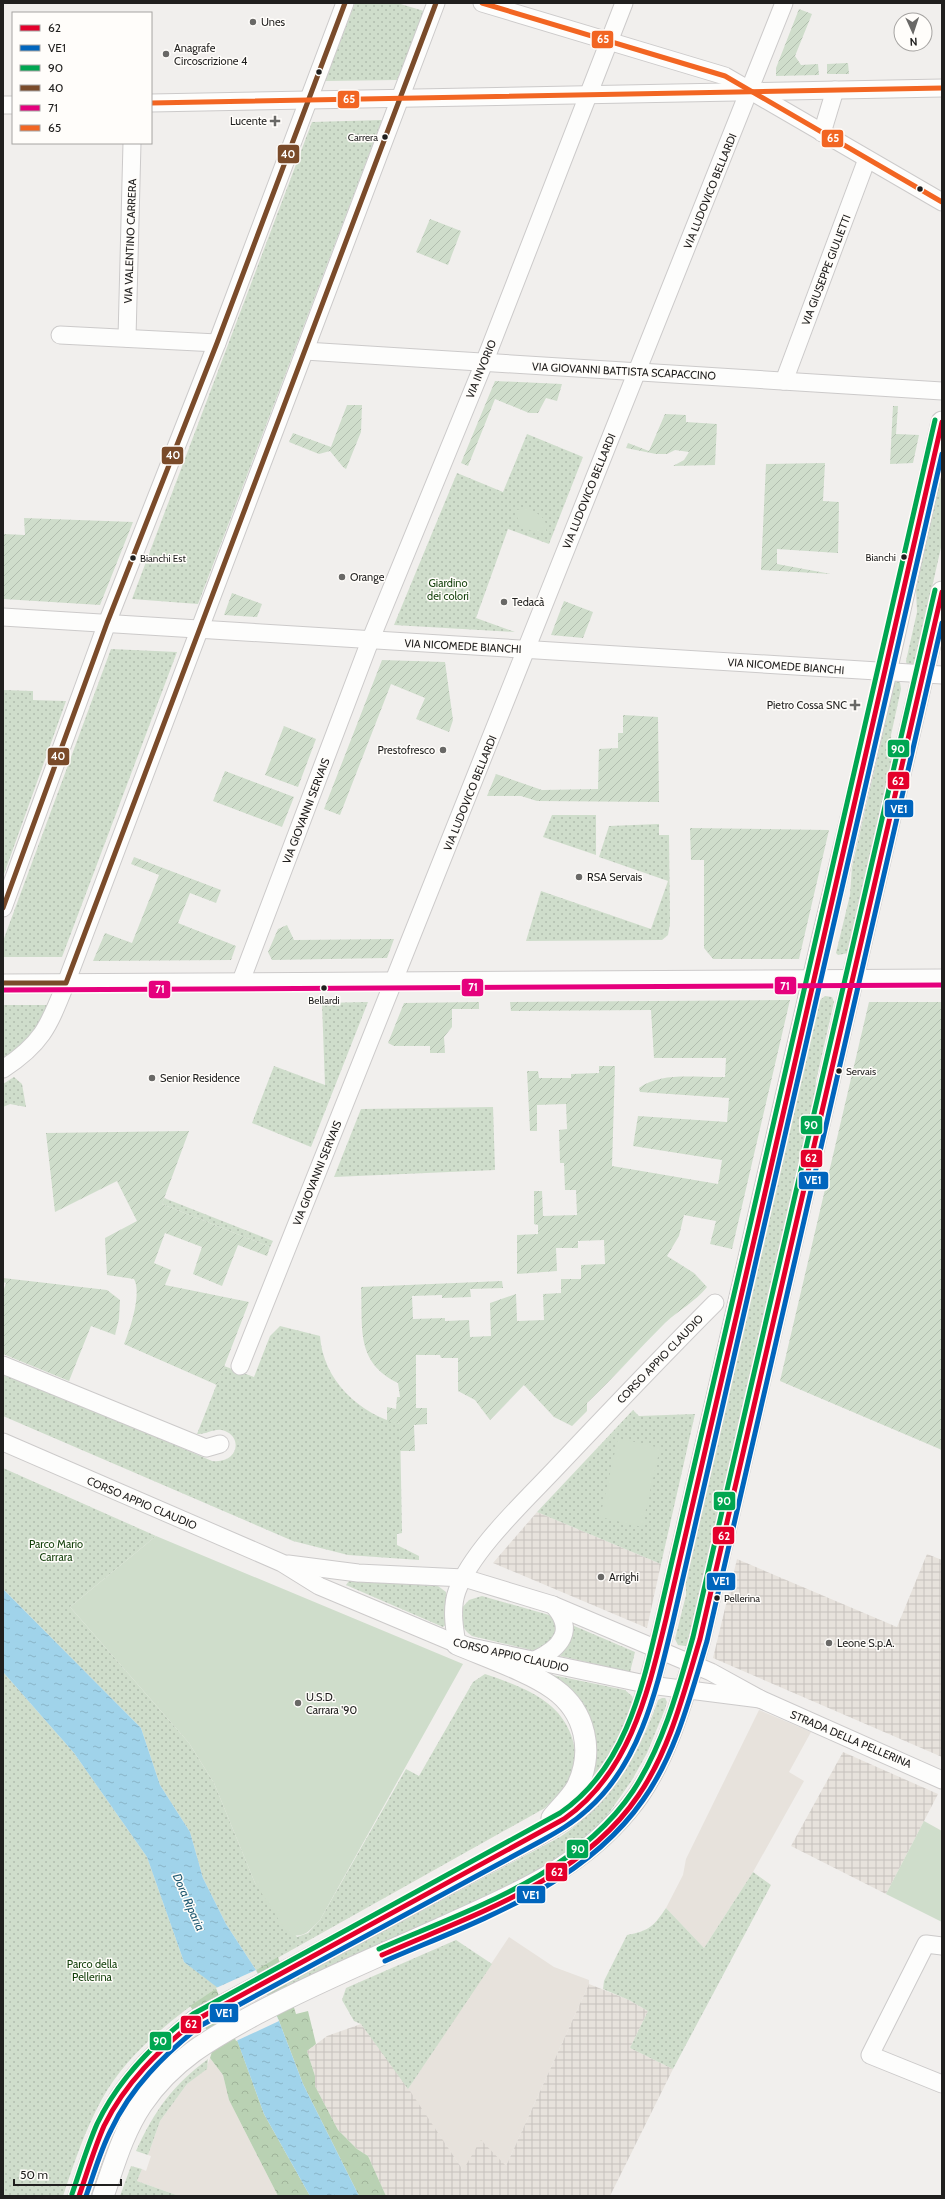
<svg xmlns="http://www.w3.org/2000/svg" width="945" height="2199" font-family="Cabin,sans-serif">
<defs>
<pattern id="industrial-grid" width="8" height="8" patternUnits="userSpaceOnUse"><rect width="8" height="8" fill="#e7e2dc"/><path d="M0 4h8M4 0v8" fill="none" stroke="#c6c1bc"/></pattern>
<pattern id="grass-dots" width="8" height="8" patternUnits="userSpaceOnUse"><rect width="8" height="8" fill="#cfddcb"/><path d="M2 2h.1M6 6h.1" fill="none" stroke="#b1bdae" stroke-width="1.8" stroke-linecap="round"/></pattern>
<pattern id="forest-crowns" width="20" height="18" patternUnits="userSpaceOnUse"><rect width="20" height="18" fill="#b9d1b3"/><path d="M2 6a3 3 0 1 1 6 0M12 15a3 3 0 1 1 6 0" fill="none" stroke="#9fb39a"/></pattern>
<pattern id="garden-furrows" width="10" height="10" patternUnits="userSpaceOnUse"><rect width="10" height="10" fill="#cfddcb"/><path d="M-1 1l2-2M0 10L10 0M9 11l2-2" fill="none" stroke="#b1bdae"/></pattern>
<pattern id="water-ripples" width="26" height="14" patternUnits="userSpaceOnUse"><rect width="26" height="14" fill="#a0d3ea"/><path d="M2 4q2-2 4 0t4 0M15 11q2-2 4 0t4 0" fill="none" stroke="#8ab5c8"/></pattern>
</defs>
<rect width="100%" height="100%" fill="#f1efed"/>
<g fill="#e7e2dc">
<polygon points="759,1710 811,1732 789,1772 804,1781 753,1872 704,1948 666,1908 683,1875 686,1859"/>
<polygon points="509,1937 554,1967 589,1980 589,1984 506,2166 463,2170 408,2089"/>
<polygon points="210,2058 223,2075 229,2100 278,2196 179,2196 137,2181 142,2169 146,2171 151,2156 148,2155 160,2121 187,2084 206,2069"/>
</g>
<g fill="url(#industrial-grid)">
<polygon points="537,1512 661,1564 647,1628 493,1563"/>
<polygon points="927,1554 942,1560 942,1757 713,1658 737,1559 897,1627"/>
<polygon points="843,1752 938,1794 886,1894 791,1846"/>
<polygon points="589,1984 629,2000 648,2011 630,2048 673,2069 610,2196 386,2196 368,2156 357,2149 338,2130 315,2086 315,2076 307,2051 327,2036 361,2024 400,2076 463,2170 481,2140 506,2166"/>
</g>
<g fill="url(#grass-dots)">
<polygon points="355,3 397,3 424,11 397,80 325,81"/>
<polygon points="382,120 198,604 132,599 312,122"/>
<polygon points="527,434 583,457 549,544 508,529 476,618 515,632 394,625 457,473 503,492"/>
<polygon points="942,468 942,543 914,667 907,666 906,661 917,612 916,590"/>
<polygon points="111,649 177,652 62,957 3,957 3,941"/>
<polygon points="895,681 900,682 901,689 891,735 892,761 848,953 838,955 836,953 850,895 852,867"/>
<polygon points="3,690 33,691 33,700 66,701 3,877"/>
<polygon points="552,815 596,815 596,855 543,837"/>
<polygon points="659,824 659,835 669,835 670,923 668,935 662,940 526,941 541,891 651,929 668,881 599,857 609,826"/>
<polygon points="825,996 832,997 834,1002 816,1081 815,1096 689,1644 685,1646 678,1645 675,1639 686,1595 686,1580 820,1000"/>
<polygon points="368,1002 311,1147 252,1123 274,1066 325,1085 322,1003"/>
<path d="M 3,1005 L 47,1005 C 36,1039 32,1039 3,1059 Z"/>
<polygon points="14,1077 22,1084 26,1107 10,1104 3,1107 3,1084"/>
<polygon points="493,1107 495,1170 334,1177 361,1109"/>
<polygon points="164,1198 273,1241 270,1247 162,1204"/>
<path d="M 280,1326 L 320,1336 C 323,1380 359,1414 400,1424 L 402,1533 L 397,1534 L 397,1545 L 419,1556 L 419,1560 L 348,1555 L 293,1541 L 3,1416 L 3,1371 L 212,1461 C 238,1464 243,1438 225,1431 C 215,1427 207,1435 197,1434 L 224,1366 L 254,1377 L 270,1336 Z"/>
<polygon points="633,1410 639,1416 695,1414 661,1564 537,1512"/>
<path d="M 3,1468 L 156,1536 L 70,1607 L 189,1743 L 214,1783 L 255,1883 L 297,1937 L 308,1933 L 320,1920 L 406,1769 L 419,1776 L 473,1682 L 485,1674 C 508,1682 532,1690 551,1706 C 572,1724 584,1758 568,1784 C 563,1793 553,1800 545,1808 L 256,1970 L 226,1924 L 203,1878 L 190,1832 L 160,1785 L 141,1728 L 3,1589 Z"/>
<polygon points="349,1581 438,1586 446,1592 447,1624 443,1627 346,1585"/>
<path d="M 482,1596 L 549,1615 C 557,1623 557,1629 554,1640 L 536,1651 L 472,1636 C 461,1629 462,1621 460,1610 L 469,1600 Z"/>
<polygon points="572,1625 635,1652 630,1672 560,1656 570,1642"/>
<path d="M 3,1672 L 74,1753 L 147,1857 L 184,1962 L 218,1987 C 174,2017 128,2052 102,2099 C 85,2130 74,2163 63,2196 L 3,2196 Z"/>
<path d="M 538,1672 L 625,1690 L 632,1696 L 634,1701 C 622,1733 607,1763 583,1788 L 594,1758 Z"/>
<path d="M 662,1698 L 665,1698 L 667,1702 L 665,1709 L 647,1753 L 632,1780 L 597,1830 L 580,1843 L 529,1877 L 287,1986 L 286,1983 L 560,1837 C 608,1805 640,1754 658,1700 Z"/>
<path d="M 753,1872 L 771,1885 L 673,2069 L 630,2048 L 648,2011 L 629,2000 L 603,1989 L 604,1981 L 627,1935 C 649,1931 654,1926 666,1908 L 704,1948 Z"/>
<polygon points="456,1940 492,1964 408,2089 361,2024 354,2021 342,2000 346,1988"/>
<path d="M 208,2059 L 207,2069 L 187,2084 L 160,2121 L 148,2155 L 136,2151 C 154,2111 173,2085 208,2059 Z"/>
<polygon points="131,2166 142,2169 137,2181 179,2196 120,2196"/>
</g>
<g fill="url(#forest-crowns)">
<polygon points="278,1957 296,2014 308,2011 316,2044 307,2051 315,2076 315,2086 338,2130 357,2149 368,2156 386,2196 359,2196 303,2084 279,2021 256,1970"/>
<polygon points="218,1987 264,2114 310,2196 278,2196 229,2100 223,2075 210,2058 215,2042 190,2006"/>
</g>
<g fill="url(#garden-furrows)">
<polygon points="799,9 812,14 795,56 801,65 818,64 819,75 776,76 776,68"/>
<polygon points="848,63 849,74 827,74 827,64"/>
<polygon points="430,219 461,231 448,265 416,252"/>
<polygon points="495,381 562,384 557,401 546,398 538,413 529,413 495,399 468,466 461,463"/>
<polygon points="347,405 362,405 361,432 346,469 343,467 330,451 319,454 289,442 293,433 331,447"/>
<polygon points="893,406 898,406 896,434 919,435 913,463 890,464"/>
<polygon points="665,414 686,415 686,422 717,424 715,465 673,466 684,460 689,452 675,450 667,454 656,454 626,448 628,443 649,451"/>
<polygon points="825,463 823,501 839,502 838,553 777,549 777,564 831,574 761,570 766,464"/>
<polygon points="24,518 133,522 100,605 3,599 3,534 25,535"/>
<polygon points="232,593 262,604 257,617 224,615"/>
<polygon points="564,601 593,612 583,638 551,635"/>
<polygon points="382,660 445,662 453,720 449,732 416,719 425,698 391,684 340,815 324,809"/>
<polygon points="623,715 658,717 659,802 537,801 521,796 487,796 496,774 542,790 598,789 599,749 618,748 618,733 623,733"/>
<polygon points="284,726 316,739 298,787 265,775"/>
<polygon points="225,771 294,797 282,827 213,801"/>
<polygon points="690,828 829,830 799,959 713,959 704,948 704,860 691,860"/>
<polygon points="134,857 221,890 216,903 190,893 178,923 236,946 231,960 93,961 105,933 132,943 159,875 131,864"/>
<polygon points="287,925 294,940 394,939 387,958 272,960 268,952 278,929"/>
<path d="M 790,1000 L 732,1249 L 710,1244 L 716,1221 L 684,1215 L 679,1236 L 667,1256 L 694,1273 L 707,1287 C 696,1301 679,1310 665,1323 C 639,1349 614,1377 587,1403 L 587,1411 L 572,1426 L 554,1417 L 524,1385 L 490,1420 L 475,1400 L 458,1391 L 458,1358 L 441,1358 L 440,1355 L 416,1355 L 416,1408 L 427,1408 L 427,1424 L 414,1425 L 415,1451 L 400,1451 L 400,1424 L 387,1421 L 387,1407 L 396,1409 L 397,1397 L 400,1397 L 398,1383 C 355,1362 363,1328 361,1287 L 502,1281 L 503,1288 L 470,1289 L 471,1297 L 442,1298 L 442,1295 L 412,1296 L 413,1319 L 445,1318 L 445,1321 L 469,1320 L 470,1337 L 491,1336 L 490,1303 L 516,1294 L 517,1321 L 544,1320 L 543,1294 L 561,1293 L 561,1279 L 581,1279 L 581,1265 L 605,1264 L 604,1240 L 578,1241 L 578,1248 L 556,1248 L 557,1271 L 517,1274 L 517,1235 L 538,1234 L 538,1225 L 534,1224 L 534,1191 L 542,1191 L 543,1216 L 577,1215 L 576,1190 L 565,1190 L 564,1163 L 560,1163 L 559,1130 L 567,1129 L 566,1104 L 537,1105 L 537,1131 L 530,1131 L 527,1071 L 538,1071 L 539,1078 L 571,1078 L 571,1074 L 599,1073 L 599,1066 L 615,1066 L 612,1166 L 718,1184 L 722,1160 L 633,1146 L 638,1116 L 727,1122 L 729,1098 L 640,1092 L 639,1088 C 661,1071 698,1078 725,1077 L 726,1058 L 654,1058 L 651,1010 L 511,1011 L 510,1002 Z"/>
<polygon points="479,1002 479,1009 452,1009 452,1027 444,1037 445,1053 430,1053 430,1046 394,1046 388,1043 404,1003"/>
<polygon points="869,1002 942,1002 942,1450 780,1381"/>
<path d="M 189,1131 L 162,1204 L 270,1247 L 267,1256 L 238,1245 L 222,1286 L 193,1274 L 202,1247 L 165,1233 L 154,1263 L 171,1270 L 165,1285 L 249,1302 L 217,1385 L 124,1344 C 130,1330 142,1293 134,1279 L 107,1275 L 105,1238 L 137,1221 L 117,1181 L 55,1212 L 46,1133 Z"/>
<polygon points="3,1278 107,1290 120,1300 119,1319 115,1335 91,1326 69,1381 3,1354 3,1292 6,1283 3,1282"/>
</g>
<g fill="#cfddcb">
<path d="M 525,508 C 535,511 549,518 546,531 C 534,537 519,525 516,514 L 517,510 Z"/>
<polygon points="618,1438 660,1448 642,1527 600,1517"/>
<path d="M 156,1536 L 463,1664 L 320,1920 C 309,1931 304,1939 288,1934 L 255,1883 L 214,1783 L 189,1743 L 70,1607 Z"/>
<polygon points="924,1821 942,1831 942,1922 886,1894"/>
</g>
<polygon fill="url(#water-ripples)" points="3,1589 141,1728 160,1785 190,1832 203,1878 226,1924 256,1970 279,2021 303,2084 359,2196 310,2196 264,2114 218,1988 184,1962 147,1857 74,1753 3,1672"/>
<polygon fill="#f1efed" points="256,1970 279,2021 236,2041 216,1988"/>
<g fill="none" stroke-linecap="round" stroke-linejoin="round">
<defs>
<g id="minor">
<polyline points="482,3 725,76 942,202"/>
<polyline points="151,103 942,88"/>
<polyline points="3,105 13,105"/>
<polyline points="822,133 835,90"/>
<polyline points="60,335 217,343"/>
<polyline points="127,338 132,143"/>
<polyline points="305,351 942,391"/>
<polyline points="784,381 867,159"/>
<polyline points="3,617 942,675"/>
<polyline points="3,908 107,623 217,343 345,3"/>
<polyline points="241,981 370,641 484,363 624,3"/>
<polyline points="3,983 942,978"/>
<path d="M 3,1069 C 43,1043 49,1025 66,983 L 436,3"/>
<polyline points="3,1365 206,1448 220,1444"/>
<polyline points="240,1366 784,3"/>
<polyline points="3,1442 282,1563 319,1586 457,1644 650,1685 760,1699"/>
<polyline points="288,1564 358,1573 464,1578 553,1605 711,1672 760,1699 942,1780"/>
<path d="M 457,1644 C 454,1626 451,1608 457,1591 C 472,1550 525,1501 555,1469 C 608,1413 661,1357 715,1303"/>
<path d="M 535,1660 C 561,1648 576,1630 553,1605"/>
<polyline points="942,1946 926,1944 870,2055 942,2084"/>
</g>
<g id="major">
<path d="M 457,1644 C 485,1656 531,1672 554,1689 C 586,1712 594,1752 577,1787 C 571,1798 560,1808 552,1818"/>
<path d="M 79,2196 C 87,2173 94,2149 104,2127 C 124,2083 158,2050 196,2020 L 538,1835 C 555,1825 574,1814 588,1800 C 637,1750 650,1684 666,1619 L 822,940 L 886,672 L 942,422"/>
<path d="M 103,2196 C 114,2165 123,2132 142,2104 C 172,2060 210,2039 256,2014 C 318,1981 384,1954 448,1925 C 516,1894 579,1869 628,1809 C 666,1764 684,1694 700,1639 L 942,592"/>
</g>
</defs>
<use href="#minor" stroke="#cccaca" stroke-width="19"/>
<use href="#major" stroke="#cccaca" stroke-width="23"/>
<use href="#minor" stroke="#fdfdfc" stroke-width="17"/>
<use href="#major" stroke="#fdfdfc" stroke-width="21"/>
<defs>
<g id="bus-1">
<path d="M 382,1955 C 472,1915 580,1881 638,1796 C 670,1750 684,1692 700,1639 L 942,592"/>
<path d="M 79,2196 C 87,2173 94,2149 104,2126 C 125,2083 159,2050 196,2020 L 564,1819 C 630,1773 648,1692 666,1619 C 758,1220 853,822 942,422"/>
</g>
<g id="bus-2">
<path d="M 385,1961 C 477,1921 583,1886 643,1800 C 676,1754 691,1694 707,1641 L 942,623"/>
<path d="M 86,2196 C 94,2174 100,2151 111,2130 C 131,2087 164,2055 200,2026 L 541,1841 C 557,1832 573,1823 587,1810 C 641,1763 657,1687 673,1621 L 942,454"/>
</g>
<g id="bus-3">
<path d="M 379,1949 C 467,1910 576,1876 633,1791 C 663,1745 678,1690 693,1637 L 935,590"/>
<path d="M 72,2194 C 80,2171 87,2147 97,2124 C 118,2080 154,2043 193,2014 L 560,1813 C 625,1769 642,1689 659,1617 C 751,1218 846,820 935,420"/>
</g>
<g id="bus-4">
<polyline points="3,908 107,623 217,343 345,3"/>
<polyline points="3,983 66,983 436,3"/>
</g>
<polyline id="bus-5" points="3,990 942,985"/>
<g id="bus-6">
<polyline points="482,3 725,76 942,202"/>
<polyline points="151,103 942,88"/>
</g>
</defs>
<use href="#bus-1" stroke="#fffdfa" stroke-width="8"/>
<use href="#bus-2" stroke="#fffdfa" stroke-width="8"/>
<use href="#bus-3" stroke="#fffdfa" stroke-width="8"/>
<use href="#bus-4" stroke="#fffdfa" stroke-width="8"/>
<use href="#bus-5" stroke="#fffdfa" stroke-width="8"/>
<use href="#bus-6" stroke="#fffdfa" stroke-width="8"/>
<use href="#bus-1" stroke="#e4002b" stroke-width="5"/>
<use href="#bus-2" stroke="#0065bd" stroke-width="5"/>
<use href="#bus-3" stroke="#00a651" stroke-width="5"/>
<use href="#bus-4" stroke="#7a4b2a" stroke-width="5"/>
<use href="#bus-5" stroke="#e5007d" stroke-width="5"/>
<use href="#bus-6" stroke="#f26522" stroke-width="5"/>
</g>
<g fill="#696866" stroke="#fffdfa" stroke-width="1.5">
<circle cx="253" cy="22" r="4"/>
<circle cx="166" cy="54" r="4"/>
<path d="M273 115h4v4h4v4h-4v4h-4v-4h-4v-4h4z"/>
<circle cx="342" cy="577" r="4"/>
<circle cx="504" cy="602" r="4"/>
<path d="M853 699h4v4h4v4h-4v4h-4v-4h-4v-4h4z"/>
<circle cx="443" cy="750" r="4"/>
<circle cx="579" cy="877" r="4"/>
<circle cx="152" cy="1078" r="4"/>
<circle cx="601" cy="1577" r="4"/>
<circle cx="829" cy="1643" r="4"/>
<circle cx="298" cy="1703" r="4"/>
</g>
<g fill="#201f1e" stroke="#fffdfa" stroke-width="1.5">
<circle cx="319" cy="72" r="3.5"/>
<circle cx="385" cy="137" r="3.5"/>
<circle cx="920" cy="189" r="3.5"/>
<circle cx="904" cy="557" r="3.5"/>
<circle cx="133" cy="558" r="3.5"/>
<circle cx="324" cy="988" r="3.5"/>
<circle cx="839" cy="1071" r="3.5"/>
<circle cx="717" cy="1598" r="3.5"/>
</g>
<g text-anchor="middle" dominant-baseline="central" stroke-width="3" stroke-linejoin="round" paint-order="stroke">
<g font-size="10" fill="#201f1e" stroke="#fffdfa" text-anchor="start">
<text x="378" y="137" text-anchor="end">Carrera</text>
<text x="896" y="557" text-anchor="end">Bianchi</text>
<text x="140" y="558">Bianchi Est</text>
<text x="324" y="1000" text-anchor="middle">Bellardi</text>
<text x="846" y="1071">Servais</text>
<text x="724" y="1598">Pellerina</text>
</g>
<g font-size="11" fill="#201f1e" stroke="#fffdfa" text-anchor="start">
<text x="261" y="22">Unes</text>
<text x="174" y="48">Anagrafe<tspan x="174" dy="13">Circoscrizione 4</tspan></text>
<text x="267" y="121" text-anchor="end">Lucente</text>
<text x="350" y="577">Orange</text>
<text x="512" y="602">Tedacà</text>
<text x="847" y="705" text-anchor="end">Pietro Cossa SNC</text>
<text x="435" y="750" text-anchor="end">Prestofresco</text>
<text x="587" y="877">RSA Servais</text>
<text x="160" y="1078">Senior Residence</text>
<text x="609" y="1577">Arrighi</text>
<text x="837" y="1643">Leone S.p.A.</text>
<text x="306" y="1697">U.S.D.<tspan x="306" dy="13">Carrara '90</tspan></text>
</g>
<g font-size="11" fill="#201f1e" stroke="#fffdfa">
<text transform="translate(710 191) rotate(-68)">VIA LUDOVICO BELLARDI</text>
<text transform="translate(130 241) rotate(-88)">VIA VALENTINO CARRERA</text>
<text transform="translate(826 270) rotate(-69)">VIA GIUSEPPE GIULIETTI</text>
<text transform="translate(481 369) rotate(-68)">VIA INVORIO</text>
<text transform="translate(624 371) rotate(3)">VIA GIOVANNI BATTISTA SCAPACCINO</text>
<text transform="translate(589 491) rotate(-68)">VIA LUDOVICO BELLARDI</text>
<text transform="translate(463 646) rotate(3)">VIA NICOMEDE BIANCHI</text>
<text transform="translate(786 666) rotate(4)">VIA NICOMEDE BIANCHI</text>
<text transform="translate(470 793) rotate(-68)">VIA LUDOVICO BELLARDI</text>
<text transform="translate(306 811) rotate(-69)">VIA GIOVANNI SERVAIS</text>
<text transform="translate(317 1173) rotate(-68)">VIA GIOVANNI SERVAIS</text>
<text transform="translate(660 1359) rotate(-46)">CORSO APPIO CLAUDIO</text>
<text transform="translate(142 1503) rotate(23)">CORSO APPIO CLAUDIO</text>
<text transform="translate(511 1655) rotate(13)">CORSO APPIO CLAUDIO</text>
<text transform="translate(851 1739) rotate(23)">STRADA DELLA PELLERINA</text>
</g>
<g font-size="11" fill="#123f0a" stroke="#fffdfa">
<text x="448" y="583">Giardino<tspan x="448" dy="13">dei colori</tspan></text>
<text x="56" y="1544">Parco Mario<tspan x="56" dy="13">Carrara</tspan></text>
<text x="92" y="1964">Parco della<tspan x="92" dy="13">Pellerina</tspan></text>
</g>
<g font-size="12" font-style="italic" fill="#205a72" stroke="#fffdfa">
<text transform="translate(189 1902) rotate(66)">Dora Riparia</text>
</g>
</g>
<g stroke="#fffdfa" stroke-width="1.5">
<rect x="591" y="30" width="23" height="19" rx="4" fill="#f26522"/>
<rect x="337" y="90" width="23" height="19" rx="4" fill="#f26522"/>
<rect x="821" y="129" width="23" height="19" rx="4" fill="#f26522"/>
<rect x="277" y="144" width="23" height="20" rx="4" fill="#7a4b2a"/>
<rect x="161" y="446" width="23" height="19" rx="4" fill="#7a4b2a"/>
<rect x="887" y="739" width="23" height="19" rx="4" fill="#00a651"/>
<rect x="47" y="747" width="23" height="19" rx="4" fill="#7a4b2a"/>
<rect x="887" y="771" width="23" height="19" rx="4" fill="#e4002b"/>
<rect x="884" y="799" width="30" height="19" rx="4" fill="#0065bd"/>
<rect x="774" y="976" width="23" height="19" rx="4" fill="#e5007d"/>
<rect x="461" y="978" width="23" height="19" rx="4" fill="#e5007d"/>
<rect x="148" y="980" width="23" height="19" rx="4" fill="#e5007d"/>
<rect x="800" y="1115" width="23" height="20" rx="4" fill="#00a651"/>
<rect x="800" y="1149" width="23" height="19" rx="4" fill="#e4002b"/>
<rect x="798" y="1171" width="31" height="19" rx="4" fill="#0065bd"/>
<rect x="713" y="1491" width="23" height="20" rx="4" fill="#00a651"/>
<rect x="712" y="1526" width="23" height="19" rx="4" fill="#e4002b"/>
<rect x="706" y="1572" width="30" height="19" rx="4" fill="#0065bd"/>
<rect x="566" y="1839" width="23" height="20" rx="4" fill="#00a651"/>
<rect x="545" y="1862" width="23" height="20" rx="4" fill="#e4002b"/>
<rect x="516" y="1885" width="30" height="19" rx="4" fill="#0065bd"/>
<rect x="209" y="2003" width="30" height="20" rx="4" fill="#0065bd"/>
<rect x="180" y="2015" width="22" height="19" rx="4" fill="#e4002b"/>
<rect x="149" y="2031" width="23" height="20" rx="4" fill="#00a651"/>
</g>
<g font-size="11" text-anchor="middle" font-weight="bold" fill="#fff">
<text x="603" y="43">65</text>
<text x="349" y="103">65</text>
<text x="833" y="142">65</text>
<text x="288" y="158">40</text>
<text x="173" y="459">40</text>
<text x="898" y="753">90</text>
<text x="58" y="760">40</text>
<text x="898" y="785">62</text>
<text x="899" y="813">VE1</text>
<text x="785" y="990">71</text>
<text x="473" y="991">71</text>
<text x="160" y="993">71</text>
<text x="811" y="1129">90</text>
<text x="811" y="1162">62</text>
<text x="813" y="1184">VE1</text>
<text x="724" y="1505">90</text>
<text x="724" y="1540">62</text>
<text x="721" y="1585">VE1</text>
<text x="578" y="1853">90</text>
<text x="557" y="1876">62</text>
<text x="531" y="1899">VE1</text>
<text x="224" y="2017">VE1</text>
<text x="191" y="2028">62</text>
<text x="160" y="2045">90</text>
</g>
<rect width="945" height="2199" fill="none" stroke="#201f1e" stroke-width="8"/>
<rect x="12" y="12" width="140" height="132" fill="#fffdfa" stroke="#a6a4a2"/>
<rect x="20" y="25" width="20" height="6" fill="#e4002b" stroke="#a6a4a2"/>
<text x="48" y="32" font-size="12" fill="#201f1e">62</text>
<rect x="20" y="45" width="20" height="6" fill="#0065bd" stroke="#a6a4a2"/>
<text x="48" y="52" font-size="12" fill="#201f1e">VE1</text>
<rect x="20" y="65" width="20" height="6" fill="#00a651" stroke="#a6a4a2"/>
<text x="48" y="72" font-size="12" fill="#201f1e">90</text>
<rect x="20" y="85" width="20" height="6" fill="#7a4b2a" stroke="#a6a4a2"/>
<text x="48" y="92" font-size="12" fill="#201f1e">40</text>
<rect x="20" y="105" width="20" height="6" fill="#e5007d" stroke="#a6a4a2"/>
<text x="48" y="112" font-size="12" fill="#201f1e">71</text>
<rect x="20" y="125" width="20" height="6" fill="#f26522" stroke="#a6a4a2"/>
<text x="48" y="132" font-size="12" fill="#201f1e">65</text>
<g transform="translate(913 32) rotate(177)"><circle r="19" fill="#fffdfa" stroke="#a6a4a2"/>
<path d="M0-3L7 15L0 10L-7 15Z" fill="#696866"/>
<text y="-6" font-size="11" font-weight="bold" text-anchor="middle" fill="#201f1e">N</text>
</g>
<path d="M14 2179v6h107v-6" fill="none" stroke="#201f1e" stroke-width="2"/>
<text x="20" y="2179" font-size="12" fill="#201f1e" stroke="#fffdfa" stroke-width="3" paint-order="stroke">50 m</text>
</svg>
